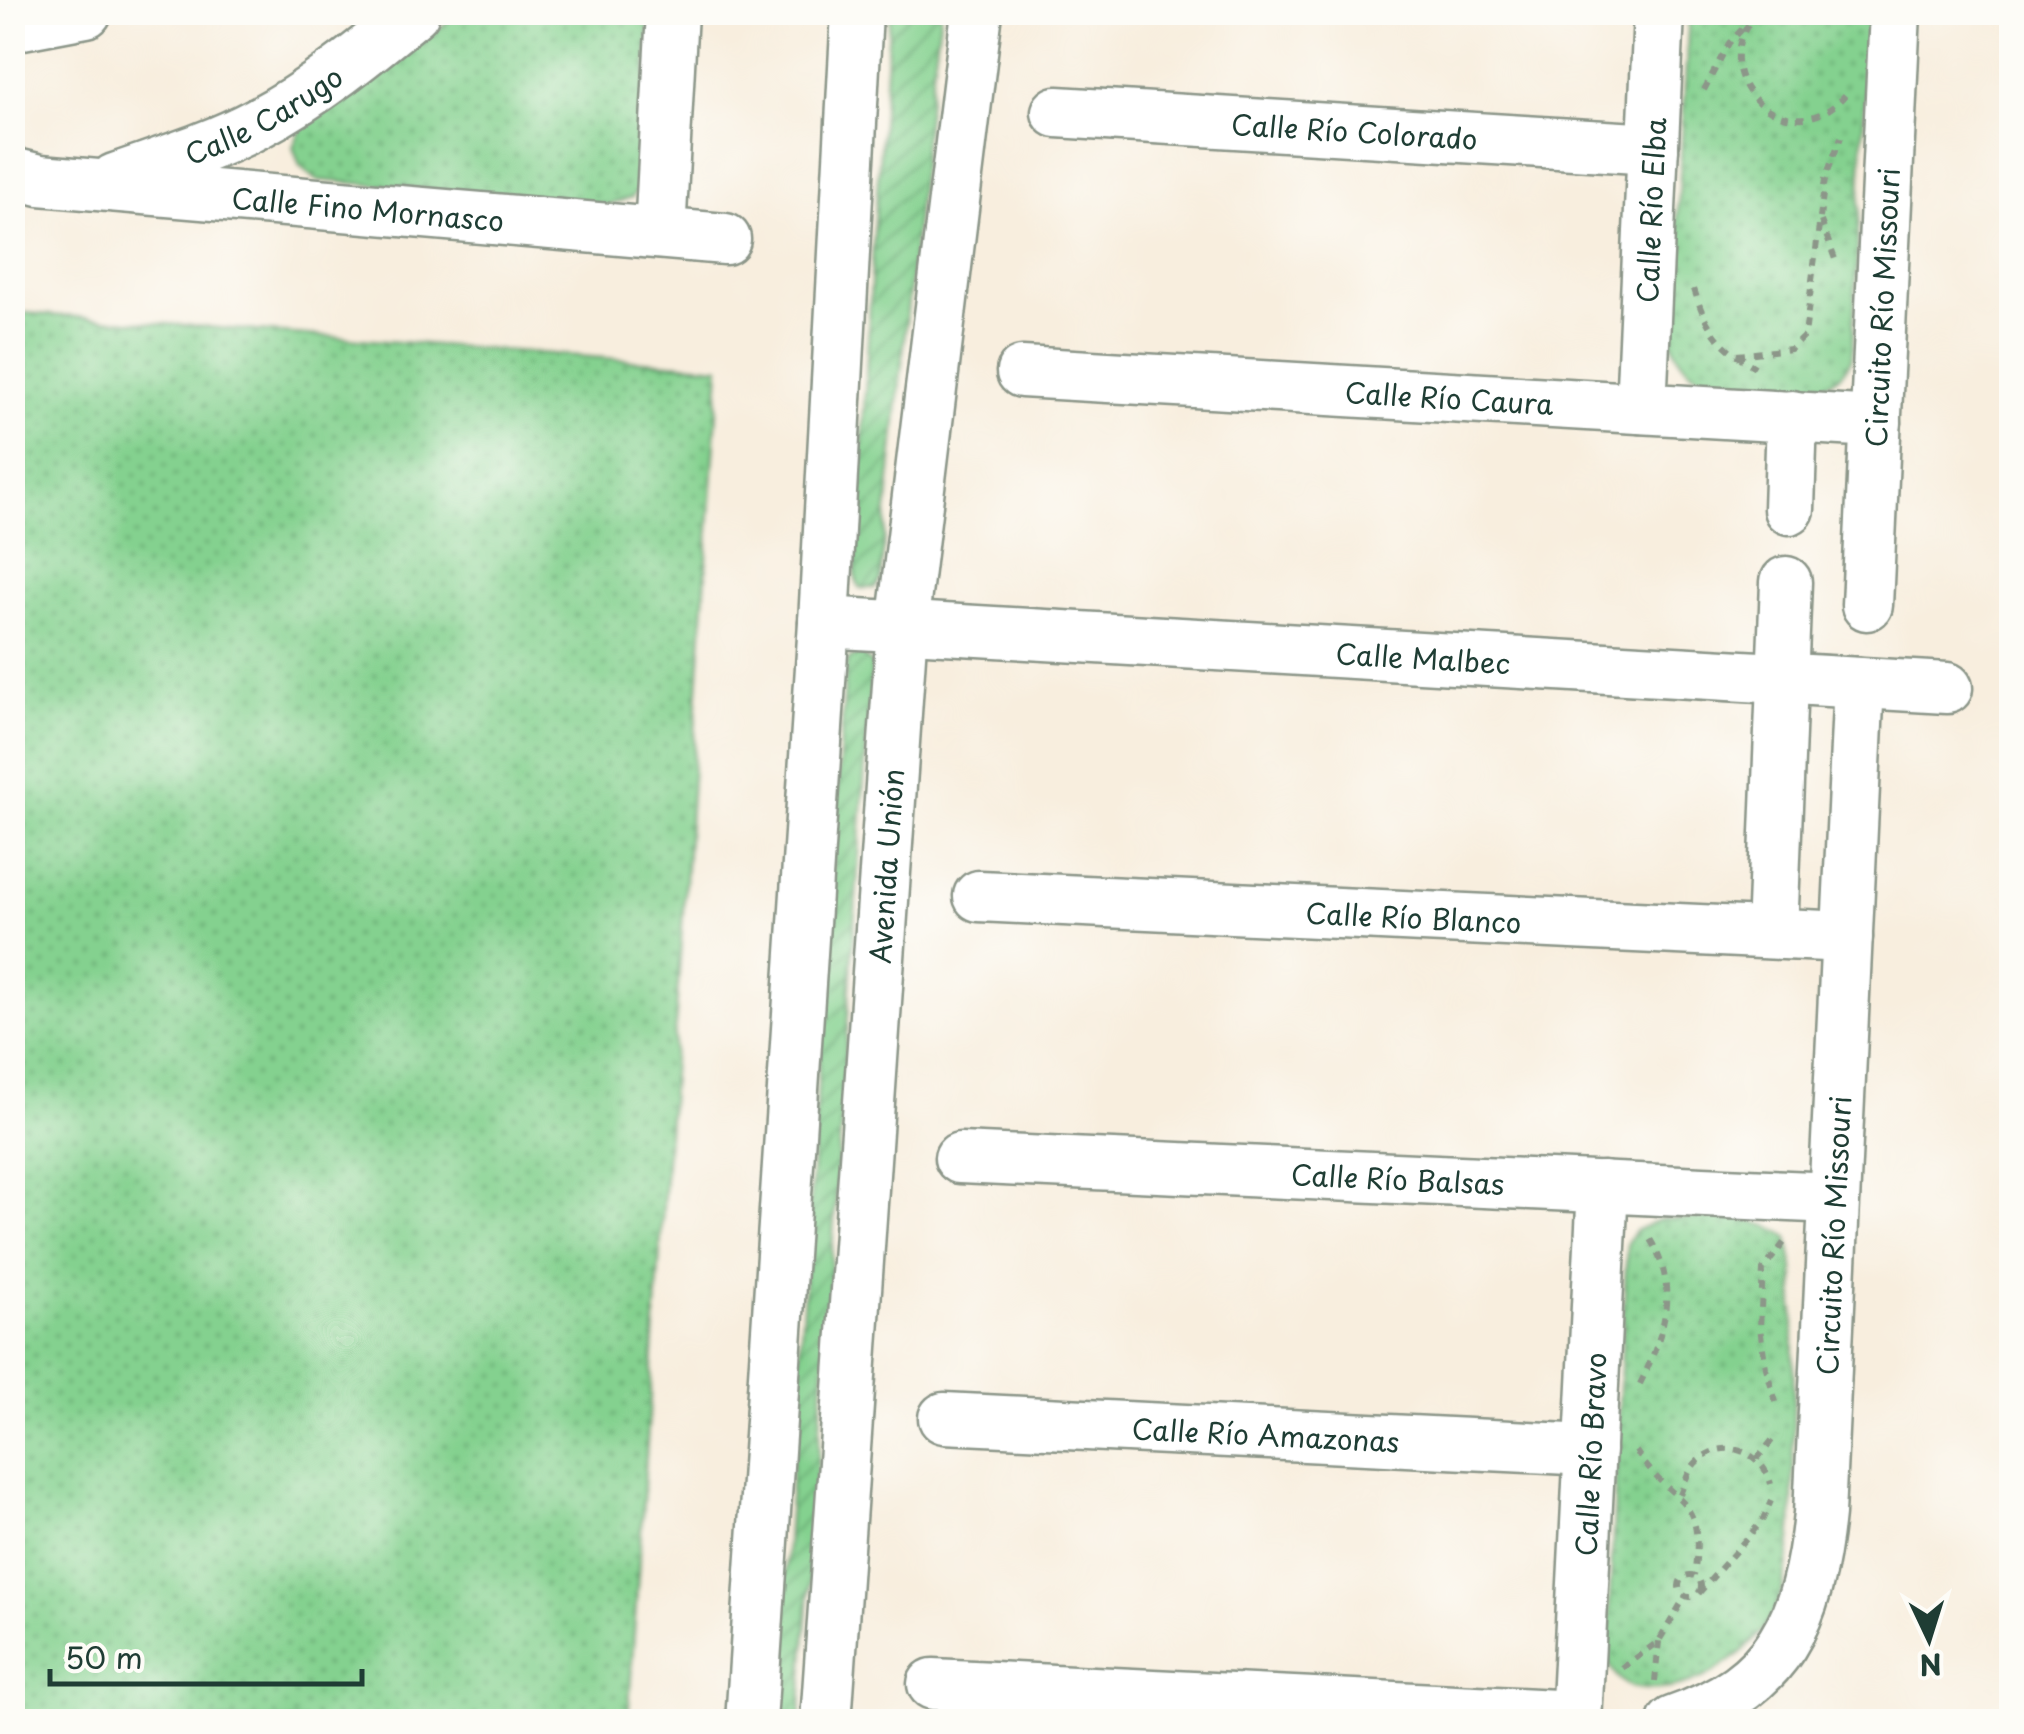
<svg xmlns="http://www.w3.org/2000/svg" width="2024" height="1734" font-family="'Playpen Sans',sans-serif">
<defs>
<pattern id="grass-dots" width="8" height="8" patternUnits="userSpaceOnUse" patternTransform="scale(2.5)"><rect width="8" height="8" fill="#84d18f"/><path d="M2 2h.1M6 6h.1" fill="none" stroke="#6bab76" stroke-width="1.8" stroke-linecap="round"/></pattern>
<pattern id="garden-furrows" width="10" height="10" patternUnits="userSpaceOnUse" patternTransform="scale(2.5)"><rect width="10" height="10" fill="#84d18f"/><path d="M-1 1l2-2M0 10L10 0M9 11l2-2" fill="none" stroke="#6bab76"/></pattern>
</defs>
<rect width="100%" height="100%" fill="#fdfcf7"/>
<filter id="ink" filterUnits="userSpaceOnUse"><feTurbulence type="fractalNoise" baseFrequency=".01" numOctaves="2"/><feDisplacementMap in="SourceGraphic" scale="20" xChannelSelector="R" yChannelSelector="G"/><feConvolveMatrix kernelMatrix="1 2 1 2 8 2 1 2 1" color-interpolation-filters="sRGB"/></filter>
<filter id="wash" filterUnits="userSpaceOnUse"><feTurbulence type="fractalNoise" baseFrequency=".0048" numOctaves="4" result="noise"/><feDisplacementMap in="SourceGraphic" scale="40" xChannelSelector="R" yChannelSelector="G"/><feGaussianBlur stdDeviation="2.25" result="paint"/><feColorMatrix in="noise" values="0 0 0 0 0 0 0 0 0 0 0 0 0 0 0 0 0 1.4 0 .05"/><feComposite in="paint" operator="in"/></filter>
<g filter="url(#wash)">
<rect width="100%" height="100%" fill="#f8eede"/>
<g fill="url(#grass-dots)" stroke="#528762" stroke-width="2.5">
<polygon points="459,13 650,13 639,188 632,197 609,205 317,180 300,166 293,147 302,126 361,89"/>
<path d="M 1689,13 L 1869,13 L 1852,357 C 1844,375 1833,382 1814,388 C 1763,386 1682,400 1671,335 Z"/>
<polygon points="12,312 720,367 628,1721 13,1721"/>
<path d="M 1661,1219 C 1702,1220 1755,1211 1788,1237 L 1794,1270 C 1794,1327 1794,1383 1793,1440 C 1793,1495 1797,1555 1776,1607 C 1758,1648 1706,1686 1661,1689 C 1633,1691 1619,1687 1607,1660 L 1627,1243 L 1635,1231 Z"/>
</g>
<g fill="url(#garden-furrows)" stroke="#528762" stroke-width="2.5">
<polygon points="890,13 941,13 927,114 880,581 875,588 860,588 855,577 873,246"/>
<polygon points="861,654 872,664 800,1721 775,1722 846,667 849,659"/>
</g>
</g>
<g filter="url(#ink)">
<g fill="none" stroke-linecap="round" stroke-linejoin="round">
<defs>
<g id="minor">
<polyline points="12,26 86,12"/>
<path id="s1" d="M 1057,112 L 1653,149"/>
<path id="s2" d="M 12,173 L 40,180 L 725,239"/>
<path id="s3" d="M 115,179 C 163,162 213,147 258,123 C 315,93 364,53 414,12"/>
<polyline points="660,233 672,12"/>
<path id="s4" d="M 1022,372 L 1876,422"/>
<path id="s5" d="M 1641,408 L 1659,12"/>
<polyline points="1789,509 1792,416"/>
<path id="s6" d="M 1867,605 L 1895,12"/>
<path id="s7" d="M 824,622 L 1947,688"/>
<path id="s8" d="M 979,896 L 1847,937"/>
<polyline points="1772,933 1786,582"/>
<path id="s9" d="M 960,1158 L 1834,1198"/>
<path id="s10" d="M 944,1418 L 1590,1450"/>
<polyline points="933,1684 1576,1716"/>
<polyline points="751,1722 824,622 857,12"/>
<path id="s11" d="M 826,1722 L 902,627 L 977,12"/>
<path id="s12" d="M 1576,1722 L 1603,1187"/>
<path id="s13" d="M 1673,1722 C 1780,1685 1808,1620 1819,1514 L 1859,683"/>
</g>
</defs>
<use href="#minor" stroke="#8c9689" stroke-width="55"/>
<g stroke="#8c9689" stroke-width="6" stroke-dasharray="8 8" stroke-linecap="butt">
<path d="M 1758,12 C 1696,78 1792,159 1845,95"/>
<polyline points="1704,90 1729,43 1747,24"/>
<polyline points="1821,221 1836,262"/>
<path d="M 1694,289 C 1707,330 1718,345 1755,367"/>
<polyline points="1737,355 1791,349 1805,335 1825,179 1841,137"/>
<path d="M 1640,1384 C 1664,1334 1681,1287 1648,1236"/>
<polyline points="1776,1402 1766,1368 1760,1328 1763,1270 1786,1240"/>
<path d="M 1636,1451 C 1672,1508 1707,1491 1694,1575"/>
<polyline points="1757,1459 1777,1434"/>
<path d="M 1680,1495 C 1685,1482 1689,1467 1700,1459 C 1727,1437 1763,1453 1771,1484"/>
<circle cx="1690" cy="1586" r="11"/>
<polyline points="1699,1593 1762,1521 1771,1501"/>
<polyline points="1622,1668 1659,1641 1686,1595"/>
<polyline points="1655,1681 1659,1641"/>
</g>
<use href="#minor" stroke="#fff" stroke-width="50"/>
</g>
</g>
<g text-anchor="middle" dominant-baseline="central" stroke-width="8" stroke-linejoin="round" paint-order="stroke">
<g font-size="28" fill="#1f3d34" stroke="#fdfcf7">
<text stroke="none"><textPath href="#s3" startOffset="162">Calle Carugo</textPath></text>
<text stroke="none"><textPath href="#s1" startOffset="298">Calle Río Colorado</textPath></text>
<text stroke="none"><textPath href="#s2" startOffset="358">Calle Fino Mornasco</textPath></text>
<text stroke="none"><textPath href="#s5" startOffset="198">Calle Río Elba</textPath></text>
<text stroke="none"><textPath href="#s6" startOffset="298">Circuito Río Missouri</textPath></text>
<text stroke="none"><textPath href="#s4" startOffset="428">Calle Río Caura</textPath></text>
<text stroke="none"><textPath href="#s7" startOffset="600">Calle Malbec</textPath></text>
<text stroke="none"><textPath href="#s11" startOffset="858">Avenida Unión</textPath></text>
<text stroke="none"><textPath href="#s8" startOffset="435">Calle Río Blanco</textPath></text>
<text stroke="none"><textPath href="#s9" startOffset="438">Calle Río Balsas</textPath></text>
<text stroke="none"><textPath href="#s13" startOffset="552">Circuito Río Missouri</textPath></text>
<text stroke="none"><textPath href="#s10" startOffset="322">Calle Río Amazonas</textPath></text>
<text stroke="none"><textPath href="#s12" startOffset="268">Calle Río Bravo</textPath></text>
</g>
</g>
<rect width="2024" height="1734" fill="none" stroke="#fdfcf7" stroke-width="50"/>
<g transform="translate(1929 1639) rotate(176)" stroke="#fdfcf7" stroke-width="8" paint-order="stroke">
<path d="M0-8L18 38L0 25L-18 38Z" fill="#1f3d34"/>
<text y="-15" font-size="28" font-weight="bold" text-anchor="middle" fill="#1f3d34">N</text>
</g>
<path d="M50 1669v15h312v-15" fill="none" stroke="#1f3d34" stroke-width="5"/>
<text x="65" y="1669" font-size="30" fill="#1f3d34" stroke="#fdfcf7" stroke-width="8" paint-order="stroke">50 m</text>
</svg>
